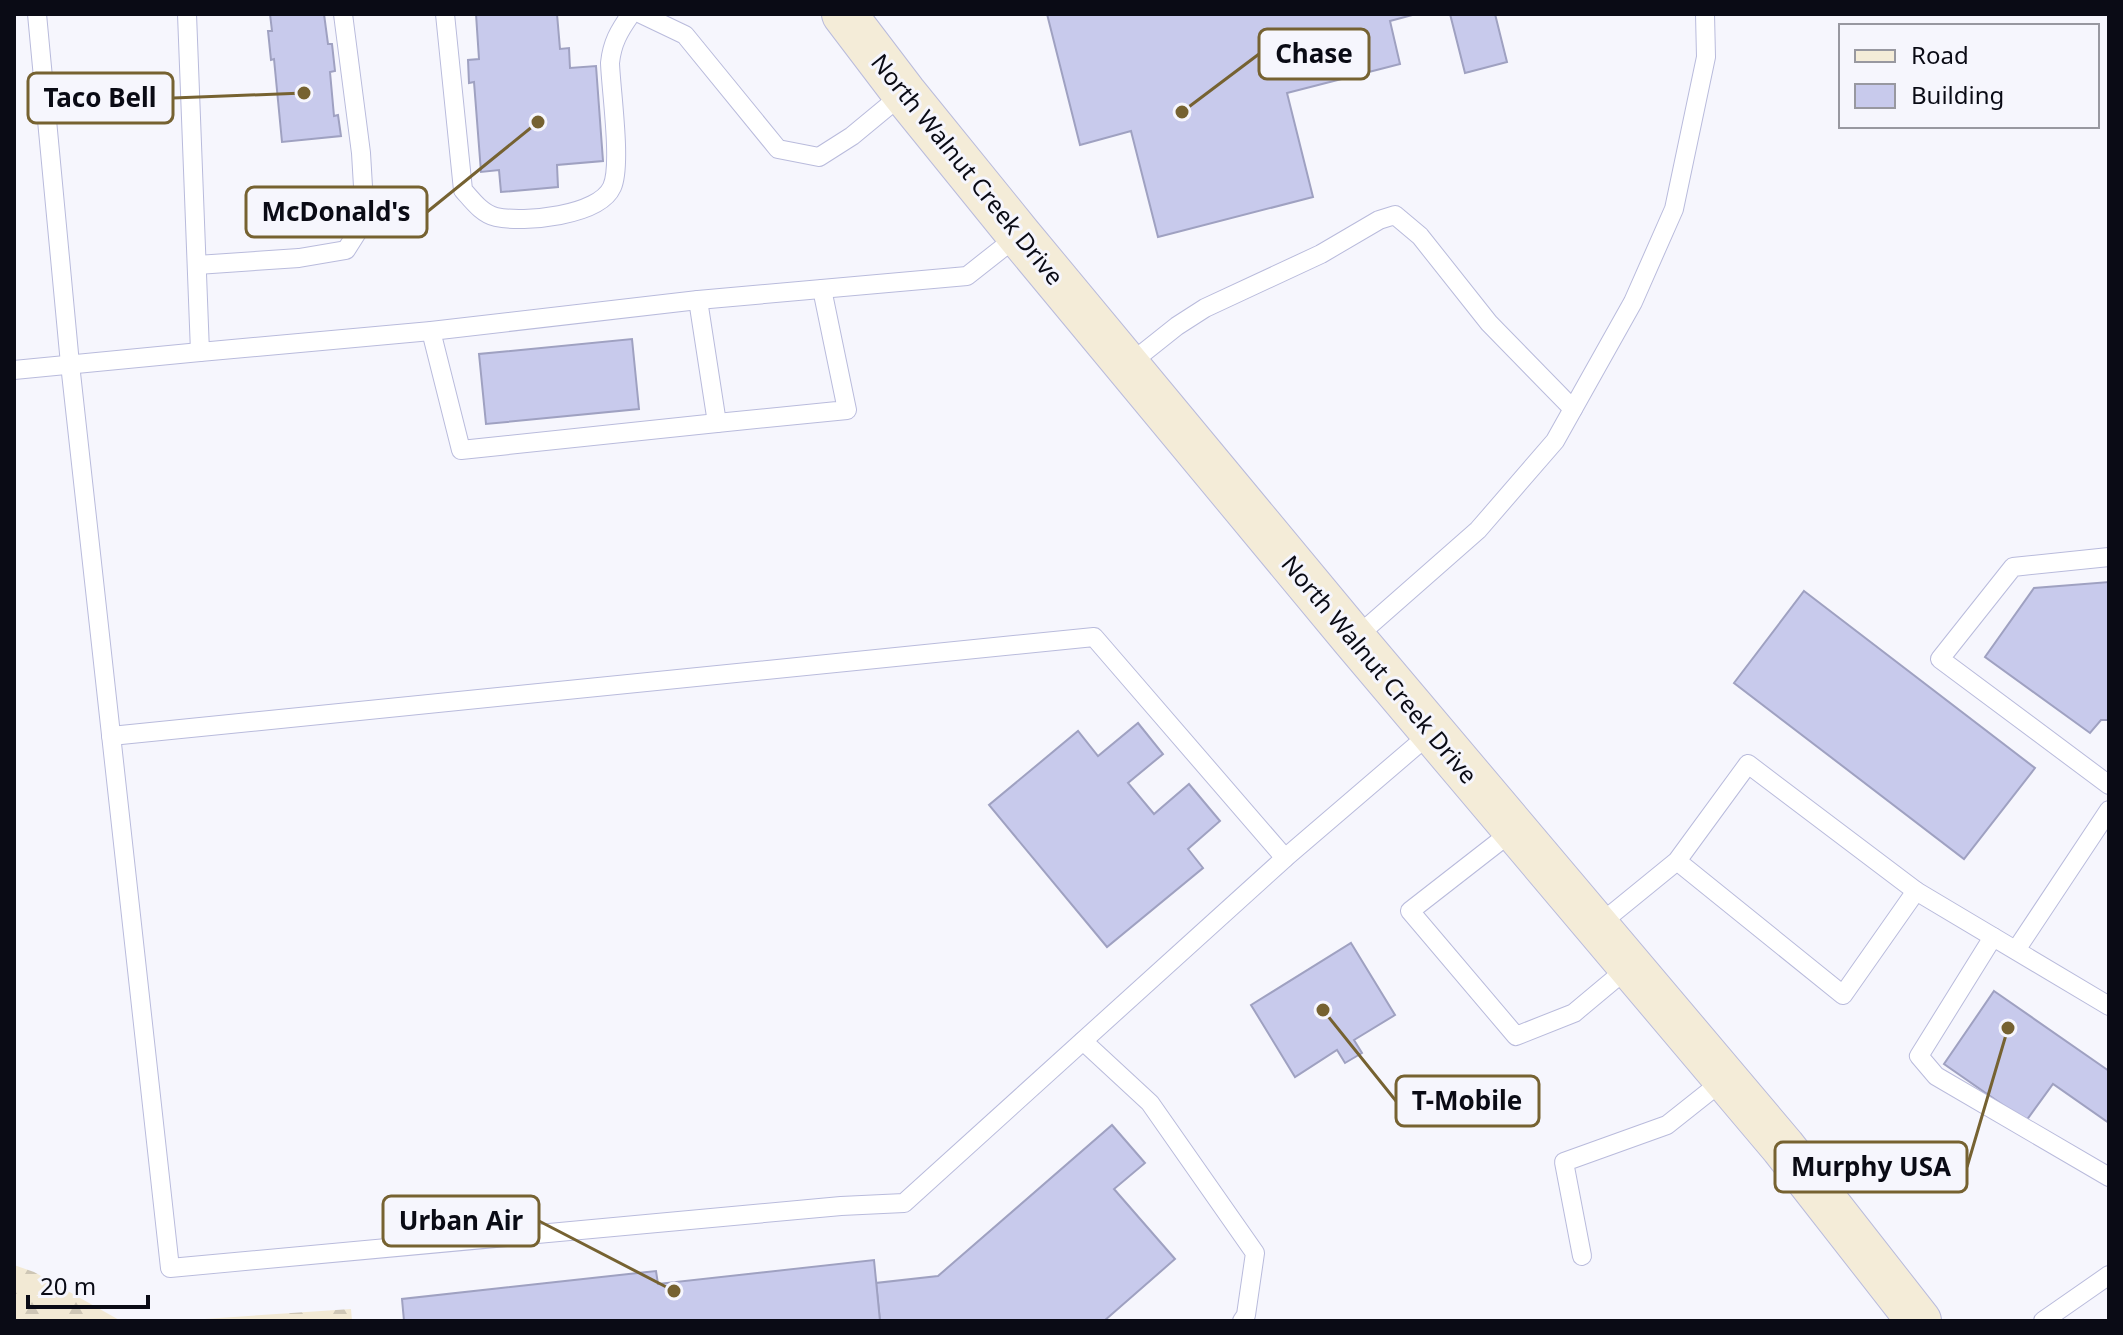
<svg xmlns="http://www.w3.org/2000/svg" width="2123" height="1335" font-family="'Noto Sans',sans-serif">
<defs>
<pattern id="forest-firs" width="22" height="20" patternUnits="userSpaceOnUse" patternTransform="scale(2)"><rect width="22" height="20" fill="#f2e9d4"/><path d="M5 1l3.5 6h-7zM16 11l3.5 6h-7z" fill="#cec6b5"/></pattern>
</defs>
<rect width="100%" height="100%" fill="#f6f6fd"/>
<g fill="url(#forest-firs)">
<polygon points="14,1265 34,1272 121,1321 14,1321"/>
<polygon points="351,1309 352,1321 175,1321"/>
</g>
<g fill="#c8caec" stroke="#9fa1c1" stroke-width="2">
<polygon points="270,14 324,14 328,44 332,44 335,71 330,72 334,116 338,115 341,136 282,142 274,59 271,60 268,31 272,31"/>
<polygon points="476,14 557,14 560,49 569,48 570,68 596,66 603,161 557,165 558,187 501,192 499,170 481,172 474,82 469,83 468,60 479,59"/>
<polygon points="1047,14 1416,14 1390,21 1400,64 1287,93 1313,197 1158,237 1131,131 1080,145"/>
<polygon points="1450,14 1495,14 1507,62 1465,73"/>
<polygon points="632,339 639,409 486,424 479,354"/>
<polygon points="2109,582 2109,720 2101,720 2090,733 1985,657 2034,588"/>
<polygon points="1804,591 2035,768 1964,859 1734,683"/>
<polygon points="1138,723 1163,754 1128,783 1154,814 1189,784 1220,821 1188,849 1203,868 1107,947 989,805 1078,731 1098,756"/>
<polygon points="1351,943 1395,1015 1354,1040 1362,1053 1345,1063 1337,1050 1295,1077 1251,1005"/>
<polygon points="1994,991 2109,1071 2109,1123 2053,1084 2026,1121 1944,1064"/>
<polygon points="1112,1125 1145,1163 1114,1189 1175,1259 1104,1321 880,1321 876,1283 938,1276"/>
<polygon points="874,1260 880,1321 404,1321 402,1299 656,1271 658,1284"/>
</g>
<g fill="none" stroke-linecap="round" stroke-linejoin="round">
<defs>
<g id="lane">
<polyline points="37,14 70,364 170,1268 841,1206 904,1203 1285,858 1432,732"/>
<polyline points="187,14 200,352 431,331 698,300 967,276 1019,235"/>
<path d="M 445,14 L 463,190 C 472,200 482,214 496,217 C 524,223 599,216 612,187 C 622,165 611,91 610,63 C 612,43 619,31 631,14"/>
<polyline points="641,14 685,35 778,149 819,157 852,136 904,93"/>
<polyline points="197,265 299,258 346,250 365,220 361,153 343,14"/>
<polyline points="431,331 461,450 717,423 698,300"/>
<polyline points="1128,365 1177,326 1205,308 1321,254 1379,220 1395,215 1420,236 1489,323 1573,409"/>
<polyline points="14,370 200,352"/>
<polyline points="717,423 847,410 822,289"/>
<polyline points="2109,557 2013,567 1940,659 2109,785"/>
<polyline points="1354,639 1478,530 1555,441 1633,302 1674,209 1706,57 1705,14"/>
<polyline points="111,736 1094,637 1285,858"/>
<polyline points="1514,830 1410,911 1516,1036 1574,1013 1629,967"/>
<polyline points="1916,891 2109,1006"/>
<polyline points="1596,927 1677,861 1843,995 1916,891 1748,764 1677,861"/>
<polyline points="1993,937 1919,1056 1936,1076 2109,1177"/>
<polyline points="2016,950 2109,810"/>
<polyline points="1083,1041 1150,1103 1255,1253 1246,1315 1242,1321"/>
<polyline points="1582,1256 1564,1162 1667,1125 1725,1079"/>
<polyline points="2043,1321 2109,1275"/>
</g>
<polyline id="secondary" points="844,14 904,93 1019,235 1354,639 1783,1147 1919,1321"/>
</defs>
<use href="#lane" stroke="#b9bbdc" stroke-width="20"/>
<use href="#secondary" stroke="#b9bbdc" stroke-width="46"/>
<use href="#lane" stroke="#fff" stroke-width="18"/>
<use href="#secondary" stroke="#f4ecd8" stroke-width="44"/>
</g>
<g text-anchor="middle" dominant-baseline="central" stroke-width="6" stroke-linejoin="round" paint-order="stroke">
<g font-size="24" fill="#0a0b15" stroke="#f6f6fd">
<text transform="translate(968 169) rotate(51)">North Walnut Creek Drive</text>
<text transform="translate(1380 669) rotate(50)">North Walnut Creek Drive</text>
</g>
</g>
<path fill="none" stroke="#766231" stroke-width="3" d="M1182 112L1259 54M304 93L173 98M538 122L427 212M1323 1010L1396 1101M2008 1028L1967 1167M674 1291L539 1221"/>
<g fill="#766231" stroke="#f6f6fd" stroke-width="3">
<circle cx="1182" cy="112" r="8"/>
<circle cx="304" cy="93" r="8"/>
<circle cx="538" cy="122" r="8"/>
<circle cx="1323" cy="1010" r="8"/>
<circle cx="2008" cy="1028" r="8"/>
<circle cx="674" cy="1291" r="8"/>
</g>
<g fill="#f6f6fd" stroke="#766231" stroke-width="3">
<rect x="1259" y="29" width="110" height="50" rx="8"/>
<rect x="28" y="73" width="145" height="50" rx="8"/>
<rect x="246" y="187" width="181" height="50" rx="8"/>
<rect x="1396" y="1076" width="143" height="50" rx="8"/>
<rect x="1775" y="1142" width="192" height="50" rx="8"/>
<rect x="383" y="1196" width="156" height="50" rx="8"/>
</g>
<g font-size="26" text-anchor="middle" font-weight="bold" fill="#0a0b15">
<text x="1314" y="63">Chase</text>
<text x="100" y="107">Taco Bell</text>
<text x="336" y="221">McDonald's</text>
<text x="1467" y="1110">T-Mobile</text>
<text x="1871" y="1176">Murphy USA</text>
<text x="461" y="1230">Urban Air</text>
</g>
<rect width="2123" height="1335" fill="none" stroke="#0a0b15" stroke-width="32"/>
<rect x="1839" y="24" width="260" height="104" fill="#f6f6fd" stroke="#9898a0" stroke-width="2"/>
<rect x="1855" y="50" width="40" height="12" fill="#f4ecd8" stroke="#9898a0" stroke-width="2"/>
<text x="1911" y="64" font-size="24" fill="#0a0b15">Road</text>
<rect x="1855" y="84" width="40" height="24" fill="#c8caec" stroke="#9898a0" stroke-width="2"/>
<text x="1911" y="104" font-size="24" fill="#0a0b15">Building</text>
<path d="M28 1295v12h120v-12" fill="none" stroke="#0a0b15" stroke-width="4"/>
<text x="40" y="1295" font-size="24" fill="#0a0b15" stroke="#f6f6fd" stroke-width="6" paint-order="stroke">20 m</text>
</svg>
